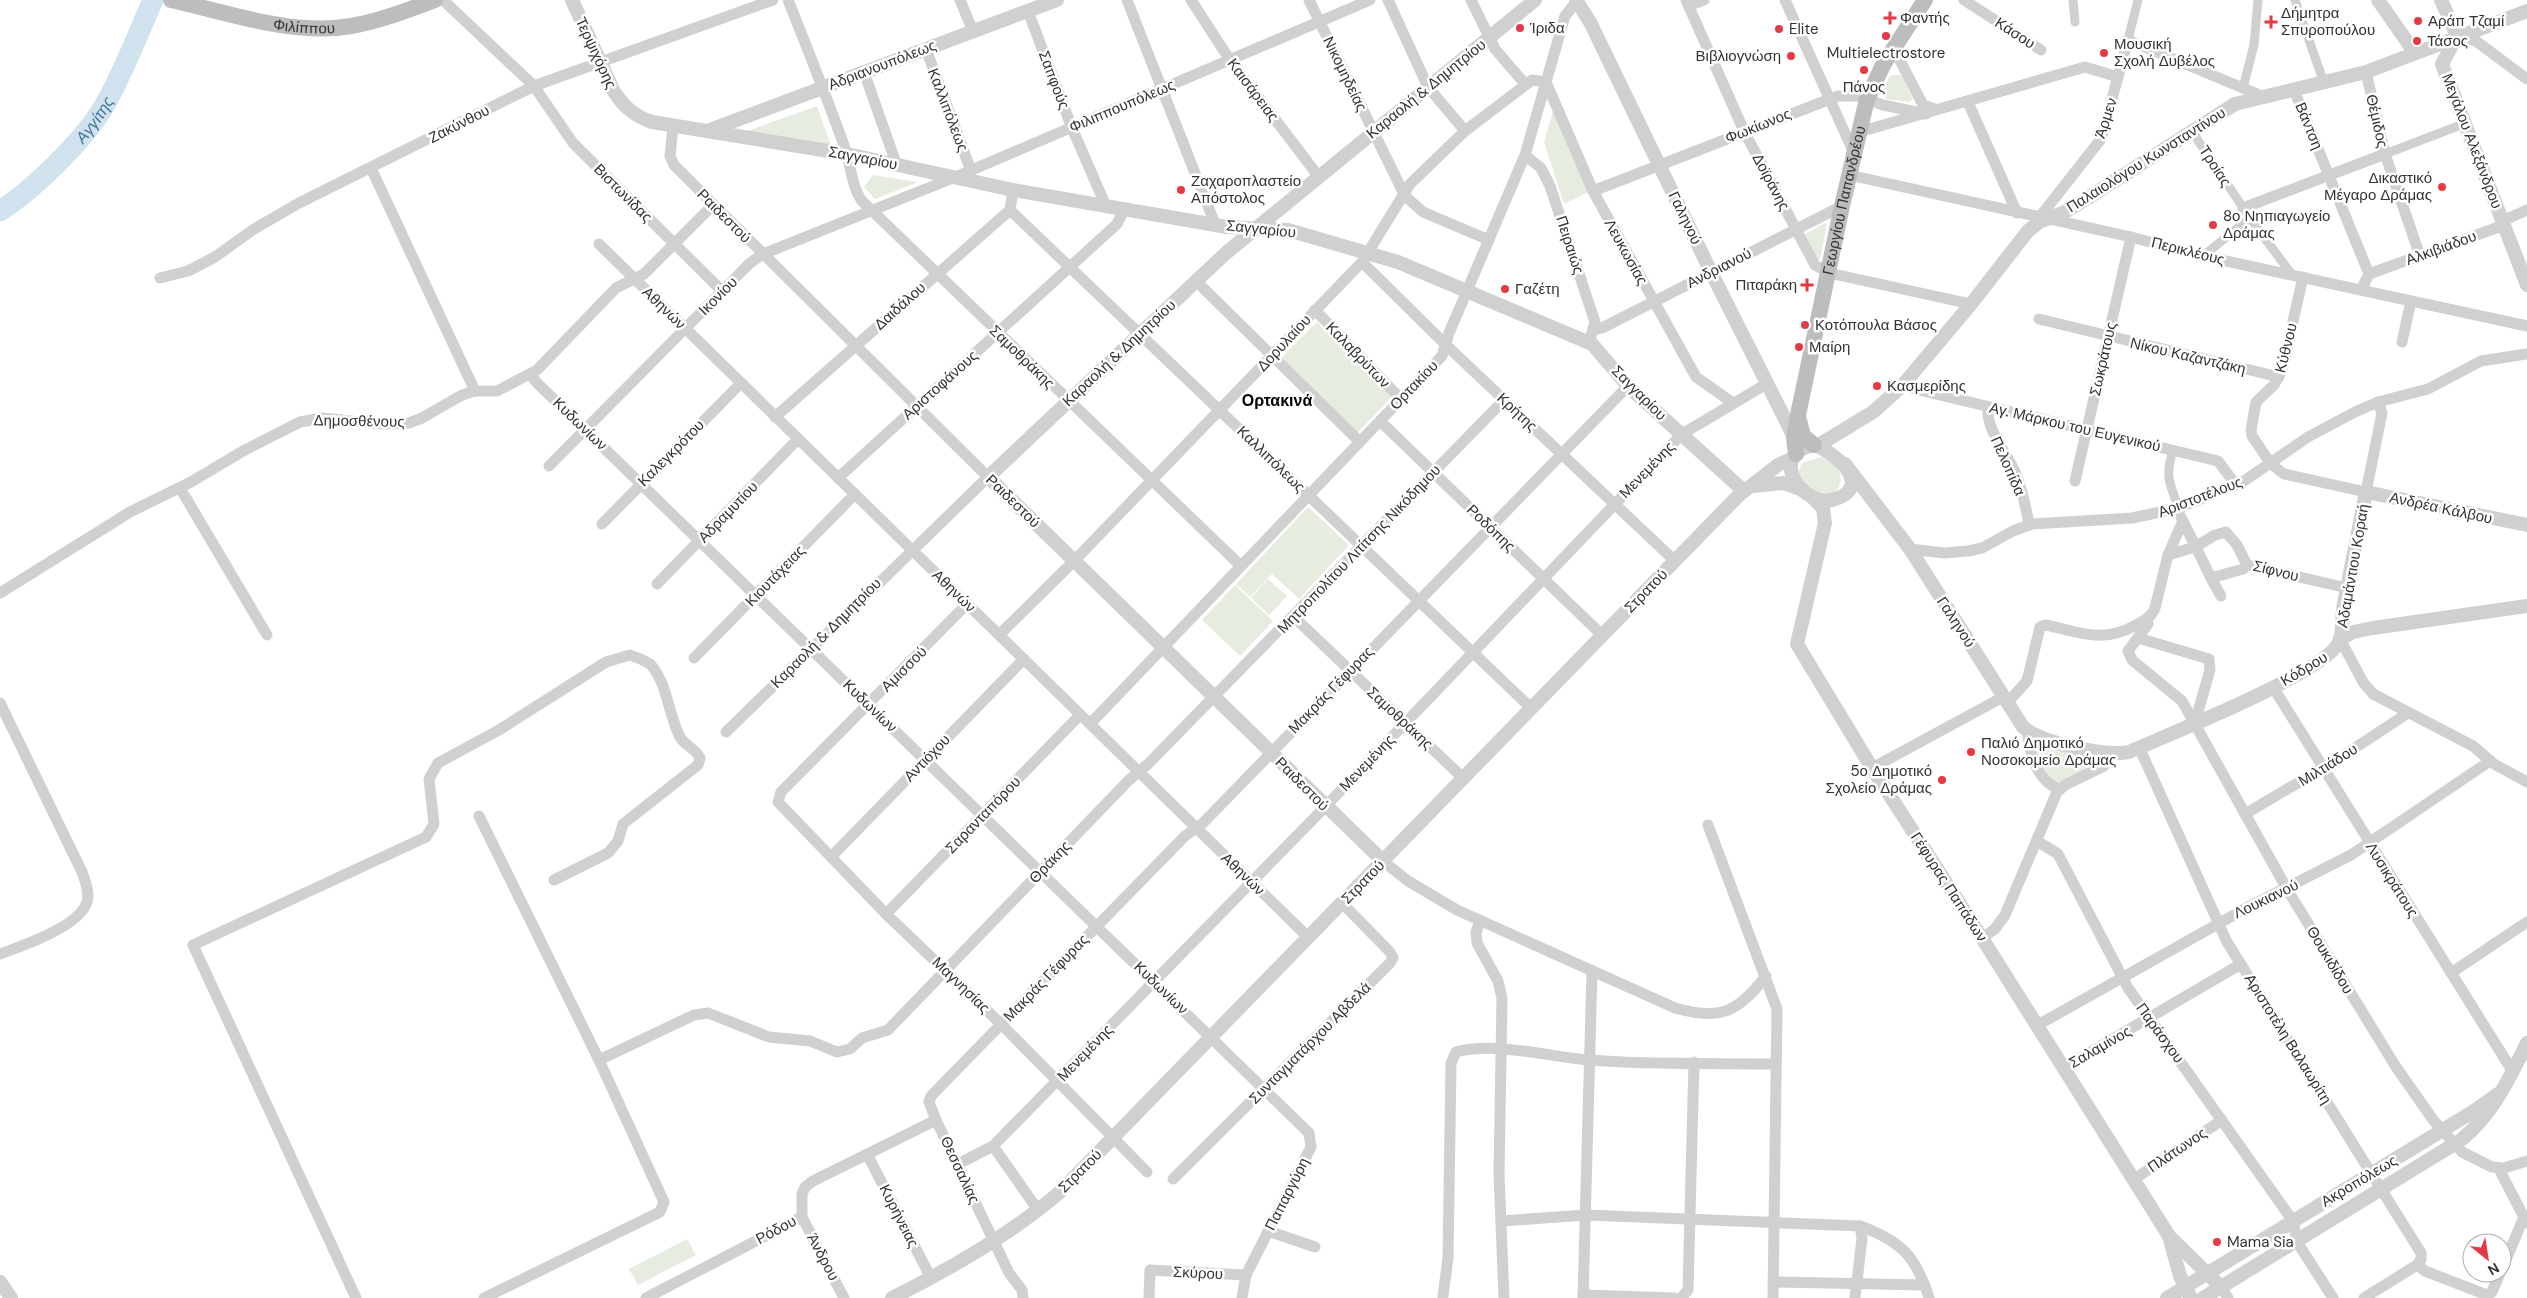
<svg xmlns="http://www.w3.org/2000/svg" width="2527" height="1298" font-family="'DM Sans',sans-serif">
<rect width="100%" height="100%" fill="#fff"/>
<g fill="#e6ecdf">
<polygon points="1893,75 1901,75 1913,99 1909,102 1886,99 1883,92 1889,77"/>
<polygon points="817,106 832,148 747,131"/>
<polygon points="1553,111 1589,192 1564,204 1544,142"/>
<polygon points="873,175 918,182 875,199 864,187"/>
<polygon points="1825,223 1827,224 1820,259 1818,259 1805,234"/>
<polygon points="1317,322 1392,397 1357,433 1281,358"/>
<path d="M 1821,457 C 1838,463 1848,479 1834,493 C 1815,494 1808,488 1798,473 L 1802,463 Z"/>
<polygon points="1308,507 1349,545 1299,599 1272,574 1250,597 1236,584"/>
<polygon points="1268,579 1287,596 1269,615 1251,598"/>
<polygon points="1235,585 1273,621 1240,656 1202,620"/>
<polygon points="2041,745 2090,756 2094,762 2092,766 2059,782 2050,781 2035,753 2035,750"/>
<polygon points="687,1239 696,1255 638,1285 629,1269"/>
</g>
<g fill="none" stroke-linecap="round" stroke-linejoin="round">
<path stroke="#cfe2ee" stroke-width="21" id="s1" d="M 0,211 C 33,190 82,142 103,108 C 123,74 137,36 153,0"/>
<g stroke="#d0d0d0" stroke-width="9">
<polyline points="2073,0 2075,22"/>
<polyline points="2295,0 2324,83"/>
<polyline points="2128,40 2138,0"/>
<polyline points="2243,88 2254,45 2258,0"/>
<polyline points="2191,130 2250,218 2292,275"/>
<polyline points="2385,154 2466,123"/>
<polyline points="2203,256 2250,218"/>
<path d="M 2173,450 C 2165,475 2169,484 2179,508"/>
</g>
<g stroke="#d0d0d0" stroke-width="11">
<polyline points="443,0 534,86 573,143 722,291"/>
<path d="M 788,0 C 808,50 828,100 846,151 C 851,167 852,187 862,201 L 1241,566"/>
<polyline points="960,0 973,31"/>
<polyline points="1127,0 1215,224"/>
<polyline points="1191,0 1230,60 1319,177"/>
<polyline points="1309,0 1405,196 1423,212 1489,240"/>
<polyline points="1388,0 1428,87 1465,131"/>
<polyline points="1471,0 1495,49 1525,84"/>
<polyline points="1686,0 1744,131 1815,265 1829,273 1971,304"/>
<polyline points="1785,0 1854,153"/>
<polyline points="1964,0 2041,50"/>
<polyline points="1689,6 1704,0"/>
<polyline points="1028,11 1072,128 1105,204"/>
<polyline points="2457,36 2476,41 2527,79"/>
<polyline points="926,49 971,171"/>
<polyline points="1894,49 1923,105 1935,109"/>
<polyline points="864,72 896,163"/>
<polyline points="2366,72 2385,154 2420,256"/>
<polyline points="2294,90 2369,274"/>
<polyline points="1968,102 2017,213"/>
<polyline points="673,126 670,156 674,165 988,477 726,732"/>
<polyline points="1859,132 2085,67 2118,77"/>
<polyline points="1525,155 1541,168 1550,186 1595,322 1589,343"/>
<polyline points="371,168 475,391"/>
<polyline points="1849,175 2131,237 2203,256 2527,326"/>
<polyline points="1593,191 1838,96 1858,96 1883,105 1926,114"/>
<polyline points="2243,208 2385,154"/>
<polyline points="1010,210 1532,709"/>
<polyline points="2039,218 2101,139 2128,40 2262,96"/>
<polyline points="599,244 1309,938"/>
<polyline points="1362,262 1446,345 1675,561"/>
<polyline points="2303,277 2282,370 2274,385 2256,402 2251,430 2252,436 2271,464 2284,474 2366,492 2382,413 2378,402"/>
<polyline points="160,278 188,271 215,257 254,229 299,203 534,86 773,0"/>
<polyline points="1196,281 1360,442"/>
<polyline points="2361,290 2369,274 2496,228 2509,218 2527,210"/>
<polyline points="1315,310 1401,399"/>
<polyline points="2039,319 2279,377"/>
<polyline points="1595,329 1602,328 1842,206"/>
<polyline points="2402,342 2411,301"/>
<polyline points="530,374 537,383 1309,1133 1311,1147 1246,1275 1242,1298"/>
<polyline points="1902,386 2218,461 2236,485"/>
<path d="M 1988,407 C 1986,431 2006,451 2015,472 C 2022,489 2026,507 2029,525"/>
<polyline points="775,417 1010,210 1013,190"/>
<polyline points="1380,421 1603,636"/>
<polyline points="549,466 750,263 763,254 953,178 1370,0"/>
<polyline points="838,478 1117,224 1125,208"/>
<polyline points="2075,481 2131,237"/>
<polyline points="180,488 267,635"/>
<polyline points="2181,517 2211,578"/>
<polyline points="602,524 741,383"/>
<polyline points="1910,549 1944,553 1968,551 1982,548 2013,531 2032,524 2132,518 2179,508 2244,481 2308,437 2355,412 2378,402 2428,389 2481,361 2527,354"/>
<polyline points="2168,555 2195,547 2215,535 2226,532 2237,545 2247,565 2347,588"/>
<polyline points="657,584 798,439"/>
<polyline points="0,593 130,512 191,482 243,451 300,422 322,418 382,424 409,423 422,418 462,395 475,391 497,391 537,370 616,288 644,274 713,205"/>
<polyline points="2221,596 2211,578 2243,569 2247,565"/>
<polyline points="967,604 781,792 778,802 886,914 1001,1024 1147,1172"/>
<polyline points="1294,617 1464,779"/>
<polyline points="2147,619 2148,624 2128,651 2132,660 2182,701 2287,889 2396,1067 2434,1121 2462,1152 2492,1167 2504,1168 2527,1161"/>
<polyline points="999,635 1075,560 1362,262 1410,184 1465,131 1532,80 1546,82 1593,191 1696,377 1733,403"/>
<polyline points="2138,638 2209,659 2210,670 2195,722"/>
<polyline points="2340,639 2363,682 2373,694 2473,746 2494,764 2527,782"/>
<polyline points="694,658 855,494"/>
<polyline points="2273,687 2513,1072"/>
<path d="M 0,703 L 82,872 C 85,881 90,892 87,902 C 79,927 22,946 0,954"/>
<path d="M 2007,703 L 2027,681 L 2040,627 L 2046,625 C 2083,633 2103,644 2138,624 C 2146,620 2152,616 2155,608 L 2168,555 L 2182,523"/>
<polyline points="1090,724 1442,356 1449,333 1525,155 1565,16 1577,1"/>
<path d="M 2028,731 C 2028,752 2038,782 2059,789"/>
<polyline points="2139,747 2227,942 2421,1253 2421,1260 2417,1265 2364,1298"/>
<polyline points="1872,768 2003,697"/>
<polyline points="2245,814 2335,761 2408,713"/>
<polyline points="479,816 599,1060 664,1202 660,1212 484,1298"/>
<polyline points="1708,825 1777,1009 1773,1298"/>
<polyline points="2037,841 2058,854 2128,988 2293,1221 2297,1242 2333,1298"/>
<polyline points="831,857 1024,659"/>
<path d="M 1383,861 L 1408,881 L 1457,910 L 1675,1008 C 1721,1021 1738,1012 1766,976"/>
<polyline points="886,914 1080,715"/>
<polyline points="1480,921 1476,932 1477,943 1498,981 1502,998 1499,1174 1504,1298"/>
<polyline points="1982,938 1995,929 2005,915 2057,792 2065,785 2104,766 2113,754"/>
<polyline points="2451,973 2527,922"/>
<polyline points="2036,1026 2250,906 2351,855 2490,761"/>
<polyline points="599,1060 694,1015 708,1013 769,1037 810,1041 837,1052 850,1049 862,1038 888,1030 1128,781 1148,764 1504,400"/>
<polyline points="2063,1068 2241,964"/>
<polyline points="993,1146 1038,1210"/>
<polyline points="867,1154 931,1278"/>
<polyline points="958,1164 993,1146 1325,807 1682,434 1768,383"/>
<polyline points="2499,1169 2527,1223"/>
<polyline points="1173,1179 1390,963 1393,958 1390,952 1342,903"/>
<polyline points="2133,1180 2222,1120"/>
<path d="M 1501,1221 L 1586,1215 L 1860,1226 C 1901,1241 1916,1256 1929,1298"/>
<polyline points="1268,1231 1315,1247"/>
<polyline points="2417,1265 2425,1271 2487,1295 2492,1292 2500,1273"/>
<polyline points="2502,1269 2524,1217"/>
<polyline points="1773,1282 1925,1285"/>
<polyline points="2221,1287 2228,1298"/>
<polyline points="1583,1295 1674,1298"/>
<path d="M 1443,1296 L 1448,1258 L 1451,1063 L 1456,1052 C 1494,1041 1550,1057 1589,1060 C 1651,1065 1714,1063 1776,1064"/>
<path d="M 356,1298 L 193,945 L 426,837 L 434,824 L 429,779 L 438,763 L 499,730 L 606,662 L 630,655 C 637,658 646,660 651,665 C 668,685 668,714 680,737 C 685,746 695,748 700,758 L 698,765 L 623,824 L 618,841 L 608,853 L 554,880"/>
<polyline points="646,1298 802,1217"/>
<polyline points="844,1298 802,1217 802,1194 805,1187 813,1181 936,1120"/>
<polyline points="1023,1298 1022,1290 1009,1273 936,1120 929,1102 931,1096 1185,836 1202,824 1628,386"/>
<polyline points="1149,1298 1150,1270 1246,1275"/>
<polyline points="1583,1298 1592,972"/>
<polyline points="1681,1298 1688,1290 1694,1062"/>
<polyline points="1855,1298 1862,1238 1860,1226"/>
</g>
<g stroke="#d0d0d0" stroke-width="14">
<path d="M 572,0 L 613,90 C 623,106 634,116 652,122 L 847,154 L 1013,190 L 1227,227 L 1288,230 L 1398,262 L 1592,344 L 1628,386 L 1744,491"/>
<polyline points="1576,0 1590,22 1711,272 1794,437"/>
<polyline points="2378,0 2415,53"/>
<polyline points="2441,0 2457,36 2442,64 2527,285"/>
<polyline points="707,131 1057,0"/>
<path d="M 1814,445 C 1833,451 1873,484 1838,498 C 1804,513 1765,454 1814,445 Z"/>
<polyline points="1817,446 1873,412 1902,386 1971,304 2028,231 2039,222 2065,212 2083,201 2235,104 2366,72 2527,11"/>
<path d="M 1845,464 L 1910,549 L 2023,727 C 2041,743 2107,757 2129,752 C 2167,735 2327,672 2339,642 C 2344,631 2341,616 2344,604 C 2351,566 2359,529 2366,492 L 2527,525"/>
<polyline points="1753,486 1783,483 1803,490"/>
<polyline points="1812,497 1823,508 1825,523 1797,644 1872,768 1982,938 2169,1236 2221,1287"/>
<polyline points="2340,639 2353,632 2373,628 2527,606"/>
<polyline points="1383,861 988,477 1226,253 1535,0"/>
<polyline points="2169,1236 2180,1276 2191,1298"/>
<polyline points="0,1282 11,1298"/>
<path d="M 892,1298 C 950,1269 1010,1235 1060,1192 L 1739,495 L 1778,465 L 1793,458"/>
<polyline points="2167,1298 2474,1111 2498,1094"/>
<path d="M 2203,1298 L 2461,1140 C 2493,1114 2509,1079 2527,1043"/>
</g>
<g stroke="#bdbdbd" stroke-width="16">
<path id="s2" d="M 171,0 C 229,13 292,36 351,26 C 380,21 408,10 435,0"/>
<polyline points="1799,420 1803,436 1814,445"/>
<path id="s3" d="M 1796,454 L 1794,437 L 1798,415 L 1842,206 L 1867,99 L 1883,65 L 1925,0"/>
</g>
</g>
<g fill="#e63946" stroke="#fff" stroke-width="2">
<path d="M1887.5 10.5h5v5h5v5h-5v5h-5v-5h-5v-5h5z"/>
<circle cx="2418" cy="21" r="5"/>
<path d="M2268.5 14.5h5v5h5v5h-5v5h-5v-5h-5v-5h5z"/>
<circle cx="1520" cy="28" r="5"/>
<circle cx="1779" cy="29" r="5"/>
<circle cx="1886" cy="36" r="5"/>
<circle cx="2417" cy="41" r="5"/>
<circle cx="2104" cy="53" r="5"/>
<circle cx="1791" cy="56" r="5"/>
<circle cx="1864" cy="70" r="5"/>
<circle cx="2442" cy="187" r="5"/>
<circle cx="1181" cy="190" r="5"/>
<circle cx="2213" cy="225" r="5"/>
<path d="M1804.5 277.5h5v5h5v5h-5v5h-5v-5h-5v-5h5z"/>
<circle cx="1505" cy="289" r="5"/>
<circle cx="1805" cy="325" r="5"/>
<circle cx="1799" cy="347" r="5"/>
<circle cx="1877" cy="386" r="5"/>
<circle cx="1971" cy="752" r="5"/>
<circle cx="1942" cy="780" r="5"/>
<circle cx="2217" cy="1242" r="5"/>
</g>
<g text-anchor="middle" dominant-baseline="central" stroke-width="5" stroke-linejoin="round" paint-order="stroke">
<g font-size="15" fill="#333" stroke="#fff" text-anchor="start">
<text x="2281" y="13">Δήμητρα<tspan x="2281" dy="17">Σπυροπούλου</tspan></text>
<text x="1900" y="18">Φαντής</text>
<text x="2428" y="21">Αράπ Τζαμί</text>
<text x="1530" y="28">Ίριδα</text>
<text x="1789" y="29">Elite</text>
<text x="2427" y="41">Τάσος</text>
<text x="2114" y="44">Μουσική<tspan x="2114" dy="17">Σχολή Δυβέλος</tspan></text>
<text x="1886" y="53" text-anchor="middle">Multielectrostore</text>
<text x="1781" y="56" text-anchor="end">Βιβλιογνώση</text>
<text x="1864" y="87" text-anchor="middle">Πάνος</text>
<text x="2432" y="178" text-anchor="end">Δικαστικό<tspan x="2432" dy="17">Μέγαρο Δράμας</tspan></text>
<text x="1191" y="181">Ζαχαροπλαστείο<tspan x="1191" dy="17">Απόστολος</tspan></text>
<text x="2223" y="216">8ο Νηπιαγωγείο<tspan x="2223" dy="17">Δράμας</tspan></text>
<text x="1797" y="285" text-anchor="end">Πιταράκη</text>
<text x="1515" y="289">Γαζέτη</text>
<text x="1815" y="325">Κοτόπουλα Βάσος</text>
<text x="1809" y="347">Μαίρη</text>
<text x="1887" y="386">Κασμερίδης</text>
<text x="1981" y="743">Παλιό Δημοτικό<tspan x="1981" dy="17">Νοσοκομείο Δράμας</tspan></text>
<text x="1932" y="771" text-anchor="end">5ο Δημοτικό<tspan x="1932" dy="17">Σχολείο Δράμας</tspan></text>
<text x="2227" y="1242">Mama Sia</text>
</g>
<g font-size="15" fill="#333" stroke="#fff">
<text stroke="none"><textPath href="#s2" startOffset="136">Φιλίππου</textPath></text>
<text transform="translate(2015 33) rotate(33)">Κάσου</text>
<text transform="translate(596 53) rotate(65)">Τερψιχόρης</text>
<text transform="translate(882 65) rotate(-21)">Αδριανουπόλεως</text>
<text transform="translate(1345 74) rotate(64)">Νικομηδείας</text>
<text transform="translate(1054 80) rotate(69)">Σαπφούς</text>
<text transform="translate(1426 89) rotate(-39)">Καραολή &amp; Δημητρίου</text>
<text transform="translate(1253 90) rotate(53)">Καισάρειας</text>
<text transform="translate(1122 106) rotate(-23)">Φιλιππουπόλεως</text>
<text transform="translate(948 110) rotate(69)">Καλλιπόλεως</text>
<text transform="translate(2106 118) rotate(-72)">Άρμεν</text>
<text transform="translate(2377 121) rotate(77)">Θέμιδος</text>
<text transform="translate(459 124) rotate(-27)">Ζακύνθου</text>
<text transform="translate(1758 126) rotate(-22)">Φωκίωνος</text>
<text transform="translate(2309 126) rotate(68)">Βάντση</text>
<text transform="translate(2472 141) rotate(69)">Μεγάλου Αλεξάνδρου</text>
<text transform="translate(863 158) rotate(11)">Σαγγαρίου</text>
<text transform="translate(2146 160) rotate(-32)">Παλαιολόγου Κωνσταντίνου</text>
<text transform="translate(2215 166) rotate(57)">Τροίας</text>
<text transform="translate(1771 182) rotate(62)">Δοϊράνης</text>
<text transform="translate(623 193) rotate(45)">Βιστωνίδας</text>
<text stroke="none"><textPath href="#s3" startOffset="259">Γεωργίου Παπανδρέου</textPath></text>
<text transform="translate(724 216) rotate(45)">Ραιδεστού</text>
<text transform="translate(1685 218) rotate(64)">Γαληνού</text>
<text transform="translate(1261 229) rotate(6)">Σαγγαρίου</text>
<text transform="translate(1570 245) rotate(72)">Πειραιώς</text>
<text transform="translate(2441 248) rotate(-20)">Αλκιβιάδου</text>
<text transform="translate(2188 251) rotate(14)">Περικλέους</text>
<text transform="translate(1626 252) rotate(61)">Λευκωσίας</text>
<text transform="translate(1719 268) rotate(-27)">Ανδριανού</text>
<text transform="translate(718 296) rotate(-45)">Ικονίου</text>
<text transform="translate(900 306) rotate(-42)">Δαιδάλου</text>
<text transform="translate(664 308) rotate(44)">Αθηνών</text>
<text transform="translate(1284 343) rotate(-47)">Δορυλαίου</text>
<text transform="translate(2286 348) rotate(-76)">Κύθνου</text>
<text transform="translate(1119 353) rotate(-43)">Καραολή &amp; Δημητρίου</text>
<text transform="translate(1358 355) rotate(46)">Καλαβρύτων</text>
<text transform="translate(2188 356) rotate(13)">Νίκου Καζαντζάκη</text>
<text transform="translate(1022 357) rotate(44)">Σαμοθράκης</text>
<text transform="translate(2103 359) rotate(-77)">Σωκράτους</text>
<text transform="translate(940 385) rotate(-42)">Αριστοφάνους</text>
<text transform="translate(1414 385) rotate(-46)">Ορτακίου</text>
<text transform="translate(1639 393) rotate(45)">Σαγγαρίου</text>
<text transform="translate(1517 412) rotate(43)">Κρήτης</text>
<text transform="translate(359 421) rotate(1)">Δημοσθένους</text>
<text transform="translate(580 424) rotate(44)">Κυδωνίων</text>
<text transform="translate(2075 427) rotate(13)">Αγ. Μάρκου του Ευγενικού</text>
<text transform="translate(671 453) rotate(-45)">Καλεγκρότου</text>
<text transform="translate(1271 459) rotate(44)">Καλλιπόλεως</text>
<text transform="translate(2008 466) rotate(66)">Πελοπίδα</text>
<text transform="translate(1647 470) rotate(-46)">Μενεμένης</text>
<text transform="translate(2200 497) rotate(-21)">Αριστοτέλους</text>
<text transform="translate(1013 501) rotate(44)">Ραιδεστού</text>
<text transform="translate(2441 508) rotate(12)">Ανδρέα Κάλβου</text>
<text transform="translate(728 512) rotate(-46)">Αδραμυτίου</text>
<text transform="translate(1491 528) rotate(44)">Ροδόπης</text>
<text transform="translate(1359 549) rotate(-46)">Μητροπολίτου Λιτίτσης Νικόδημου</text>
<text transform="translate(2353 566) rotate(-80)">Αδαμάντιου Κοραή</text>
<text transform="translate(2276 571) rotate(14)">Σίφνου</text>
<text transform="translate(775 576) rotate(-46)">Κιουτάχειας</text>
<text transform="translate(954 591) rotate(44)">Αθηνών</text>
<text transform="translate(1646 591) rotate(-46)">Στρατού</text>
<text transform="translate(1956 622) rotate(57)">Γαληνού</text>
<text transform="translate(826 633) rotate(-45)">Καραολή &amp; Δημητρίου</text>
<text transform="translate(904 669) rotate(-45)">Αμισσού</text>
<text transform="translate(2304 669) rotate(-31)">Κόδρου</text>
<text transform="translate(1331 690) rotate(-46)">Μακράς Γέφυρας</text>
<text transform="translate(870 706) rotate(44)">Κυδωνίων</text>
<text transform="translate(1400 718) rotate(43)">Σαμοθράκης</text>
<text transform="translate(927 758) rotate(-46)">Αντιόχου</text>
<text transform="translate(1367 763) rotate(-46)">Μενεμένης</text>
<text transform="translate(2328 765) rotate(-32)">Μιλτιάδου</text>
<text transform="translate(1302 784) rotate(45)">Ραιδεστού</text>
<text transform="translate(983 815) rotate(-46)">Σαρανταπόρου</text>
<text transform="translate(1050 862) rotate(-46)">Θράκης</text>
<text transform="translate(1243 874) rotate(44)">Αθηνών</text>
<text transform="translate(2392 880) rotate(58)">Λυσικράτους</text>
<text transform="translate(1363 882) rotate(-46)">Στρατού</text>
<text transform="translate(1949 887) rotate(57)">Γέφυρας Παπάδων</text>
<text transform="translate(2266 899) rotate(-26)">Λουκιανού</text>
<text transform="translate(2330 960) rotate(59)">Θουκιδίδου</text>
<text transform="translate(1046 978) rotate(-46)">Μακράς Γέφυρας</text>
<text transform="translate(961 985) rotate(44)">Μαγνησίας</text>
<text transform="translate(1161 988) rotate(44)">Κυδωνίων</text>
<text transform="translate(2160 1033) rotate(54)">Παράσχου</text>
<text transform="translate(2288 1039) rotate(58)">Αριστοτέλη Βαλαωρίτη</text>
<text transform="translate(1310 1043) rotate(-45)">Συνταγματάρχου Αβδελά</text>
<text transform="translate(2100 1047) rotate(-30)">Σαλαμίνος</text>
<text transform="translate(1085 1053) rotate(-46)">Μενεμένης</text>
<text transform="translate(2177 1150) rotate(-34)">Πλάτωνος</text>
<text transform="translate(960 1170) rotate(65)">Θεσσαλίας</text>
<text transform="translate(1080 1171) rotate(-45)">Στρατού</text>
<text transform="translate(2359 1181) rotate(-31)">Ακροπόλεως</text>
<text transform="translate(1287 1194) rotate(-63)">Παπαργύρη</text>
<text transform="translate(899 1216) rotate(63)">Κυρήνειας</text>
<text transform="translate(776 1230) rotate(-28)">Ρόδου</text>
<text transform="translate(823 1257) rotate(62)">Άνδρου</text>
<text transform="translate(1198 1273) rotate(3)">Σκύρου</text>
</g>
<g font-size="16" font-style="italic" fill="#3f7597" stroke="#fff">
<text stroke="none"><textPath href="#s1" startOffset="132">Αγγίτης</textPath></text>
</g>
<g font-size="16" font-weight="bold" fill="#000" stroke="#fff">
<text x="1277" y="400">Ορτακινά</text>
</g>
</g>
<g transform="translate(2487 1258) rotate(150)"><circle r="24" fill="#ffffff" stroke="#adadad"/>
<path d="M0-4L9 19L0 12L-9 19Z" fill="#e63946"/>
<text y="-8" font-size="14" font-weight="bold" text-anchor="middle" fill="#333333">N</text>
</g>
</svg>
